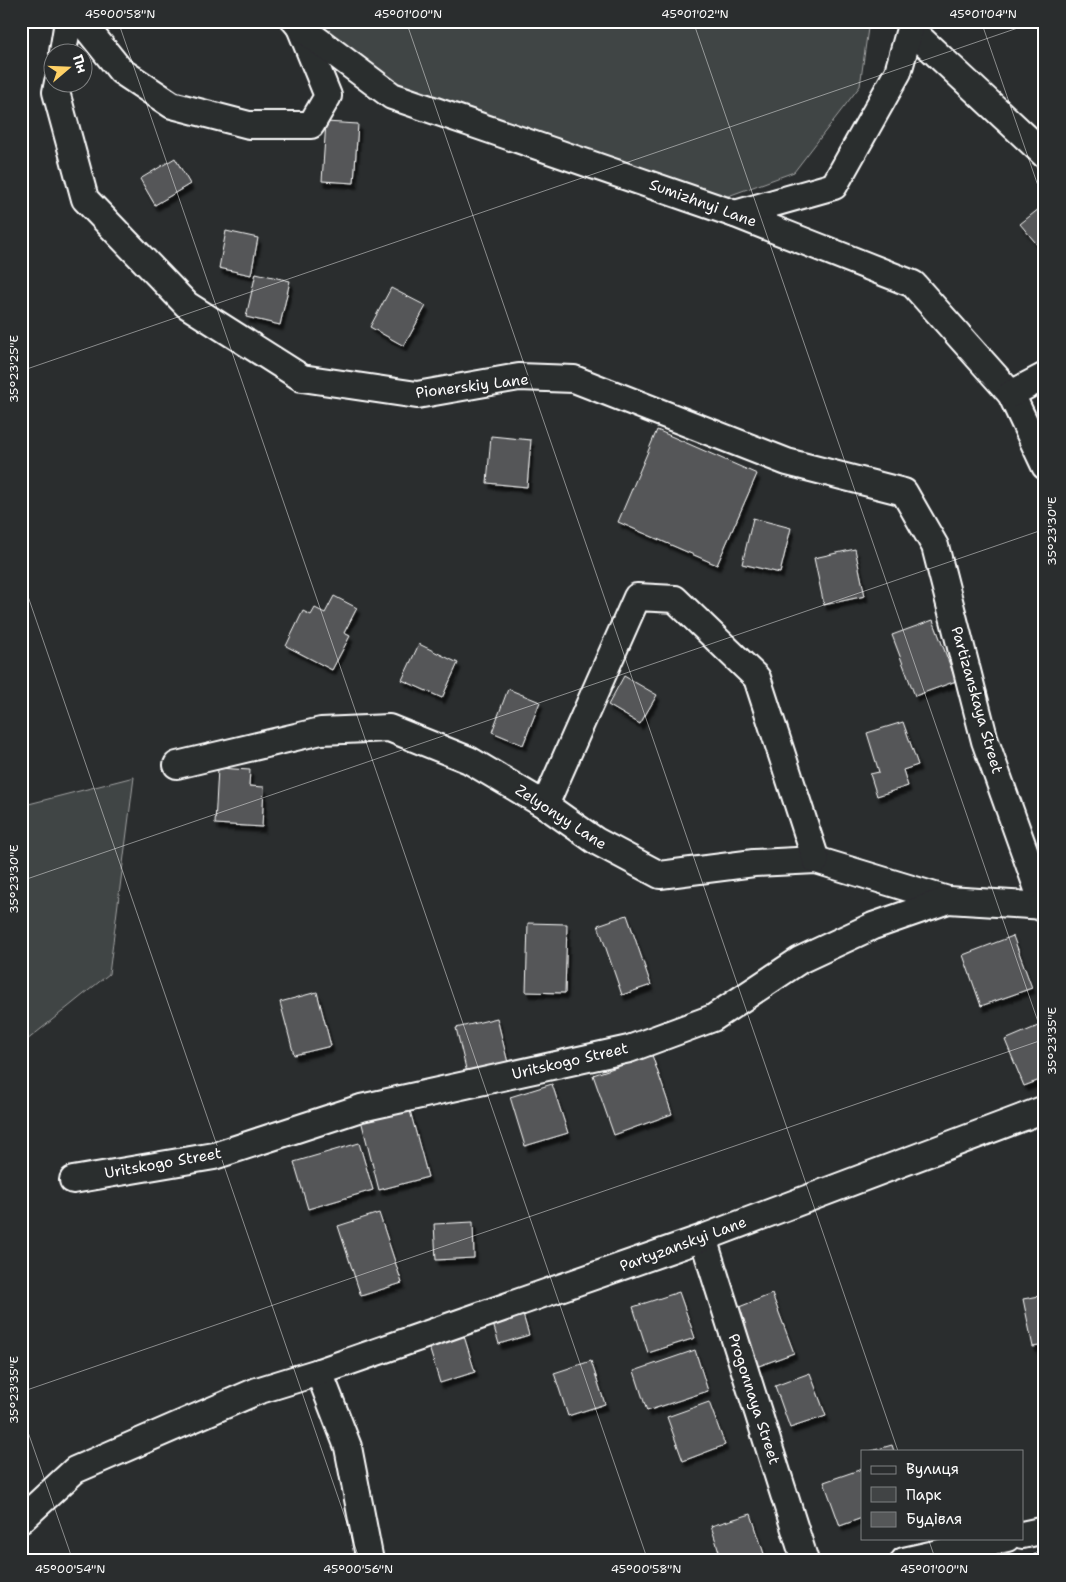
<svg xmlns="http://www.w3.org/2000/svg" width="1066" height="1582" font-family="'Shantell Sans',sans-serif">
<defs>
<filter id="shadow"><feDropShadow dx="3" dy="5.5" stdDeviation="1" flood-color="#0009"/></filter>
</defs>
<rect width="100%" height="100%" fill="#2a2d2e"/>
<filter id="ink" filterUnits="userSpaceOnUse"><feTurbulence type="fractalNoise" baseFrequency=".02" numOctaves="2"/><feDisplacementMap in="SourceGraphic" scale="10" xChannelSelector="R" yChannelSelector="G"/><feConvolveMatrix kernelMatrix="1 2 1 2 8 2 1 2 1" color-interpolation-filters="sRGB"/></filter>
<g filter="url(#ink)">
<g fill="#414445" stroke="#a0a2a2">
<polygon points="314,21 869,21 860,86 794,172 720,199 385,81"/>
<polygon points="134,777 109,974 21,1045 21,806"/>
</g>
<g fill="#555758" stroke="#fff" filter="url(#shadow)">
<polygon points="326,122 358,124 354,183 322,181"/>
<polygon points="175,158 190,184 155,205 140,179"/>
<polygon points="1045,204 1045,254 1020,224"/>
<polygon points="226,231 258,238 251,275 219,268"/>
<polygon points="256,273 290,281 280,325 246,317"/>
<polygon points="391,288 426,306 404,346 370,327"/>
<polygon points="657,430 757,474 717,565 618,522"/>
<polygon points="491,436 531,440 527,487 487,483"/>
<polygon points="753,518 791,528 780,573 742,564"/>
<polygon points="855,549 865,596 824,605 814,558"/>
<polygon points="334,596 357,608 344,633 350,636 332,670 286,646 303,611 311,615 315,608 325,613"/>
<polygon points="933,620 956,681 915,696 892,635"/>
<polygon points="419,644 458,663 442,698 402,680"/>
<polygon points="624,676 657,695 640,724 608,705"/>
<polygon points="508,689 540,702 523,745 492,732"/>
<polygon points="903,722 918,765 903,770 908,786 877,796 870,774 879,772 867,733"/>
<polygon points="218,768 250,770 249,786 264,787 262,827 215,824"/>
<polygon points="627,915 651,985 622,995 598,925"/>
<polygon points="528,923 567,924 565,993 526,992"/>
<polygon points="1013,936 1032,988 981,1006 963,955"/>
<polygon points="317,992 331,1046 294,1055 280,1002"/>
<polygon points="497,1018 510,1071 469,1081 456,1028"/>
<polygon points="1045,1023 1045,1078 1024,1086 1005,1040"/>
<polygon points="652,1055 672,1114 614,1135 593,1075"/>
<polygon points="552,1084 568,1133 525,1146 510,1097"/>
<polygon points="409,1107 428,1177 379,1190 361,1120"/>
<polygon points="359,1143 373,1190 308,1209 294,1162"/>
<polygon points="379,1213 402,1283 361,1296 338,1226"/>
<polygon points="473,1222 474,1258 436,1260 434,1224"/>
<polygon points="679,1292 695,1338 648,1353 633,1307"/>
<polygon points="772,1294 794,1353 756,1367 734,1309"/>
<polygon points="1045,1295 1045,1345 1033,1347 1023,1299"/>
<polygon points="521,1308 529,1335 499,1344 491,1317"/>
<polygon points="464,1336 475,1372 440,1383 429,1347"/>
<polygon points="695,1350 708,1391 647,1411 634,1371"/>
<polygon points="591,1361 605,1404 568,1416 554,1373"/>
<polygon points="810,1373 826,1416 790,1428 775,1386"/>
<polygon points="709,1402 725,1445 683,1461 667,1417"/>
<polygon points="892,1445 894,1451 871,1451"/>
<polygon points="862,1469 862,1518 840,1526 824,1482"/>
<polygon points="751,1514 766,1560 722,1561 711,1526"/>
<polygon points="1045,1546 1045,1561 1042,1561 1038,1548"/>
</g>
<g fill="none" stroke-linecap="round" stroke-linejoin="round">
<defs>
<g id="street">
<polyline points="81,21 121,71 172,105 249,125 311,125 328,96 300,27"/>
<polyline points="295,21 300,27 392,96 735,214 913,284 1011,394 1045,466"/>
<polyline points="910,29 1045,155"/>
<polyline points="63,52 68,21"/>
<polyline points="58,82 56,92 85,199 187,305 302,378 417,395 519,377 574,379 787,462 904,492 935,546 985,741 1044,906"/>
<polyline points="735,214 834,186 898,72 910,29 909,21"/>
<polyline points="1011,394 1045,376"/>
<polyline points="177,765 321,731 389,728 469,760 545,805 596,841 660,875 754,863 816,860 948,900"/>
<polyline points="545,805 637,597 675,599 757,678 816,860"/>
<polyline points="73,1180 214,1156 361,1108 629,1049 713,1018 800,960 873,926 948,900 1045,906"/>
<polyline points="703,1238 805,1561"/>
<polyline points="319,1372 348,1447 370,1561"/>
<polyline points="21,1520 75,1470 257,1391 319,1372 703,1238 1045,1109"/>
<polyline points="1022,1535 1045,1530"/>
<polyline points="904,1561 1007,1538"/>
</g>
<polyline id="secondary" points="1044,906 1045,909"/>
</defs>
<use href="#street" stroke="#fff" stroke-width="30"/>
<use href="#secondary" stroke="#fff" stroke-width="31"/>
<use href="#street" stroke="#2a2d2e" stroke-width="26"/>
<use href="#secondary" stroke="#2a2d2e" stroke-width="28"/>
</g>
</g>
<path fill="none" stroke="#fff" stroke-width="1" stroke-opacity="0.45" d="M 118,21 L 648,1561M 406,21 L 898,1451M 693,21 L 1045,1042M 981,21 L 1045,206M 21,371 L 1038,21M 21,576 L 360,1561M 21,881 L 1045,529M 21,1392 L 1045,1039M 21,1412 L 73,1561M 928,1538 L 936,1561M 1012,1561 L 1045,1549"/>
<g text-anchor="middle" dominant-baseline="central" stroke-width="5" stroke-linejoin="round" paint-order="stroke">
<g font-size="15" fill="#fff" stroke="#2a2d2e">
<text transform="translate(703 203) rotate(20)">Sumizhnyi Lane</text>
<text transform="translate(472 386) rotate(-7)">Pionerskiy Lane</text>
<text transform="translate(977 700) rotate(74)">Partizanskaya Street</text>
<text transform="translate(561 817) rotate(33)">Zelyonyy Lane</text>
<text transform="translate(570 1061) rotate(-13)">Uritskogo Street</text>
<text transform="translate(163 1163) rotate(-10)">Uritskogo Street</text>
<text transform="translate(683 1244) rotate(-20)">Partyzanskyi Lane</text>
<text transform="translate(754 1399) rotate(72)">Progonnaya Street</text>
</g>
</g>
<rect width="1066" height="1582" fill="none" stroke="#2a2d2e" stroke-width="55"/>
<rect x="861" y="1450" width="162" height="90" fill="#2a2d2e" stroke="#7f8182"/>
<rect x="871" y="1466" width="25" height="8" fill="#2a2d2e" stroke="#7f8182"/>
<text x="906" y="1474" font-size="15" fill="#ffffff">Вулиця</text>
<rect x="871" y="1487" width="25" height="15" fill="#414445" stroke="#7f8182"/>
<text x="906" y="1500" font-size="15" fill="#ffffff">Парк</text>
<rect x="871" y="1512" width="25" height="15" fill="#555758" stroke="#7f8182"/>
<text x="906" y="1524" font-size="15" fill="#ffffff">Будівля</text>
<g transform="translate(68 68) rotate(71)"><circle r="24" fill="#2a2d2e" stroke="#7f8182"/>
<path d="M0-4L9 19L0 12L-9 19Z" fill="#ffd166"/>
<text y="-8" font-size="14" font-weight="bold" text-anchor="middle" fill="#ffffff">Пн</text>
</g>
<rect x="28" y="28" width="1010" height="1526" fill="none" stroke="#fff" stroke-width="2"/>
<g font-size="12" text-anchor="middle" fill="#fff">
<text x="120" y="18">45°00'58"N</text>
<text x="408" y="18">45°01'00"N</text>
<text x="695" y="18">45°01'02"N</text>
<text x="983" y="18">45°01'04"N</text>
<text transform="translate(14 369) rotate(-90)" y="4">35°23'25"E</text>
<text transform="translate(1052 531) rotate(-90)" y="4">35°23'30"E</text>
<text transform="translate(14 879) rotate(-90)" y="4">35°23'30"E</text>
<text transform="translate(1052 1041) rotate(-90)" y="4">35°23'35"E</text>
<text transform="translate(14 1390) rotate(-90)" y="4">35°23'35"E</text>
<text x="70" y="1573">45°00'54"N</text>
<text x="358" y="1573">45°00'56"N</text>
<text x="646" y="1573">45°00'58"N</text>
<text x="934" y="1573">45°01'00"N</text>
</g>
</svg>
